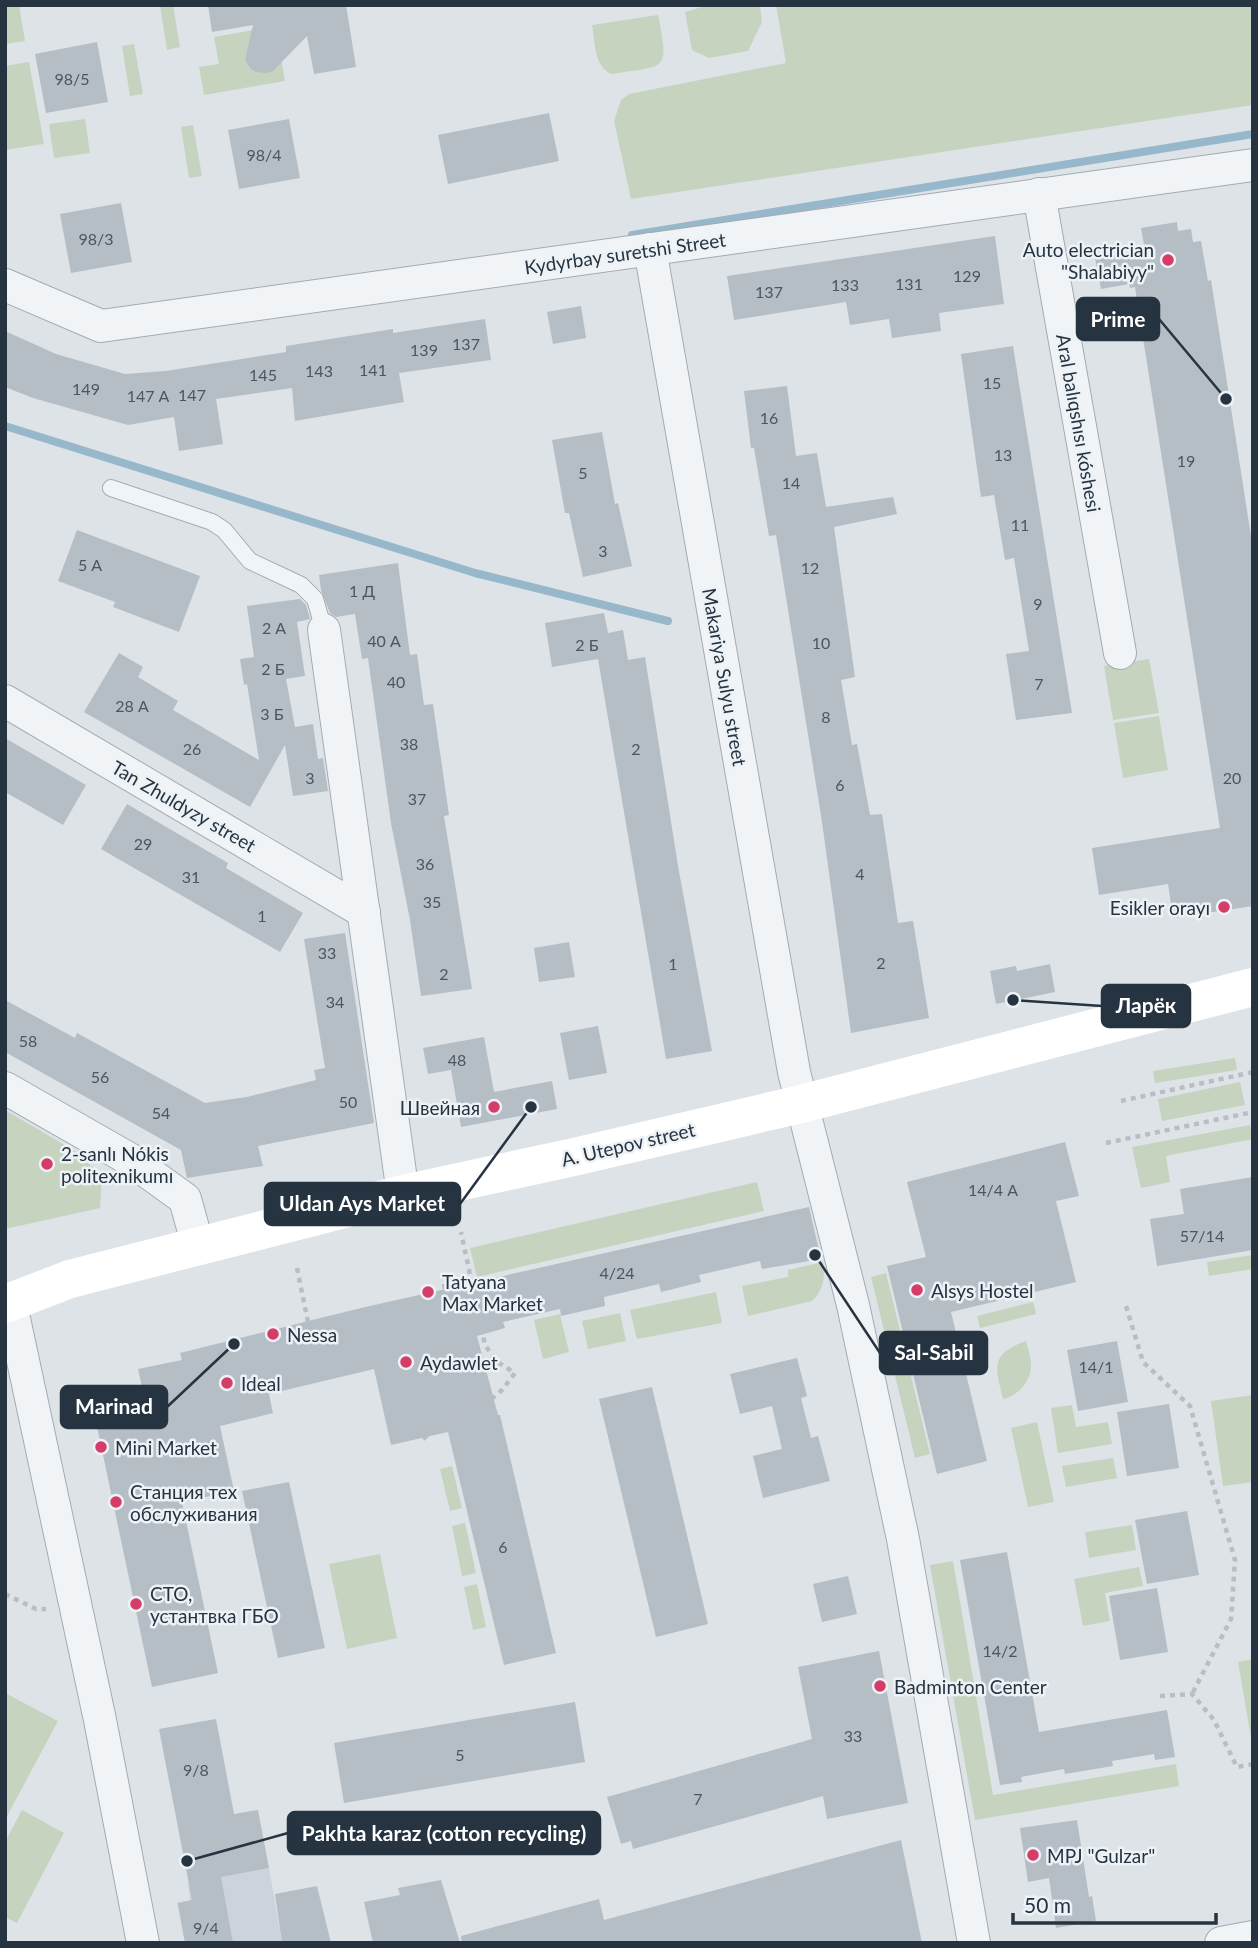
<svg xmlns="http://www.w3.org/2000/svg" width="1258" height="1948" font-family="Lato,sans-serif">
<rect width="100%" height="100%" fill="#dee3e8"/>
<polygon fill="#ccd3db" points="269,1868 282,1943 185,1943 177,1903 190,1900 188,1883"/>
<g fill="#c6d3bf">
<polygon points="5,5 19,5 25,41 5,44"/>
<polygon points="160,5 173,5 180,47 167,50"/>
<polygon points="709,5 760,5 762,22 748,51 709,58 692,50 685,12"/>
<polygon points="776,5 1253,5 1253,105 631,199 614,121 621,100 629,94 786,63"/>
<path d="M 658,15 C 670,73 666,65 612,74 C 594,68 595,41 592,25 Z"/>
<polygon points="275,26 285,81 204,95 199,67 219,64 214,37"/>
<polygon points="134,44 143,94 130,96 122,46"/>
<polygon points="29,62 44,144 5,150 5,66"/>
<polygon points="85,119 90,153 54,158 49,124"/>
<polygon points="193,125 202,176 189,178 181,127"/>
<polygon points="1149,659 1159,713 1113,720 1104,666"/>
<polygon points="1159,716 1168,770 1123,778 1114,723"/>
<polygon points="1235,1058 1237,1070 1155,1083 1153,1071"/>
<polygon points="1240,1082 1245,1105 1162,1121 1158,1099"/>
<polygon points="5,1110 75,1151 102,1176 100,1208 5,1229"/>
<polygon points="1250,1125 1253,1139 1166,1156 1170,1182 1141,1188 1132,1147"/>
<polygon points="757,1182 764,1211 477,1277 470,1248"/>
<polygon points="1253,1255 1253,1269 1209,1276 1207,1262"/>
<path d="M 823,1262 C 825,1278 824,1289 812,1301 L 748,1316 L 742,1286 L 788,1277 L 788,1270 Z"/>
<polygon points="886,1273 930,1454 915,1458 871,1277"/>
<polygon points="716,1292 722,1323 637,1339 630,1310"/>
<polygon points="1033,1302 1036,1314 980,1328 977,1316"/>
<polygon points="620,1313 626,1341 588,1349 582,1321"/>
<polygon points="560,1314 569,1352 543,1359 534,1320"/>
<path d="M 1026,1341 C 1028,1349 1031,1357 1031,1365 C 1032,1380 1017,1397 1003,1399 C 995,1366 990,1354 1026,1341 Z"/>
<polygon points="1253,1395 1253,1482 1223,1486 1211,1401"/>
<polygon points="1072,1405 1076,1427 1108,1422 1112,1444 1058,1453 1051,1408"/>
<polygon points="1037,1422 1054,1502 1028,1507 1011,1428"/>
<polygon points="1113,1458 1117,1478 1066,1487 1062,1466"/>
<polygon points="452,1466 462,1508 450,1511 440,1469"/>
<polygon points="465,1523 476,1573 462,1576 452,1526"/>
<polygon points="1132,1525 1136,1550 1089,1558 1085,1532"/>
<polygon points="380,1554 397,1638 347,1649 329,1564"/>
<polygon points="953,1561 993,1795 1176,1764 1179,1786 975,1820 930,1565"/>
<polygon points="1139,1567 1143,1586 1105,1593 1110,1621 1083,1626 1074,1579"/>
<polygon points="477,1584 486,1627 473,1630 464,1587"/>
<polygon points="1253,1659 1253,1749 1238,1662"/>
<polygon points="5,1693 58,1721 5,1820"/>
<polygon points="22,1810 64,1833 17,1923 5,1917 5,1842"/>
</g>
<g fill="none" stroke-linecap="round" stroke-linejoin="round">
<g stroke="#97b7cb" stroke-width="8">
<polyline points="632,235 1253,134"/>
<polyline points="5,426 475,573 668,621"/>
</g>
</g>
<g fill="#b5bdc5">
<polygon points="208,5 346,5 356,67 314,74 307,36 273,71 267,73 256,72 251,69 245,60 253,25 212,32"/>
<polygon points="97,42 108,102 46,113 35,54"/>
<polygon points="549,113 559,161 448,184 438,135"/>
<polygon points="289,119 300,178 239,189 228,130"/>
<polygon points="121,203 132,262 71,273 60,214"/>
<polygon points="1177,222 1178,231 1191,229 1193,242 1201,241 1208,281 1211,280 1253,549 1253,906 1173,918 1168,884 1099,895 1092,848 1220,828 1135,287 1130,288 1129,284 1101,289 1095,258 1145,250 1141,228"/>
<polygon points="995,236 1004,304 939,313 941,331 892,338 889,319 850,325 846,302 734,320 727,276"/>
<polygon points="581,306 586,338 553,344 547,312"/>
<polygon points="485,319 491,360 399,373 404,402 295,421 292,388 216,399 223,444 179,451 174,417 128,425 33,398 5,387 5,331 56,354 125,374 166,371 286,352 286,346 393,329 393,333"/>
<polygon points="1013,346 1072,713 1016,720 1006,654 1029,651 1014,558 1005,560 994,495 981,497 961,354"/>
<polygon points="787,386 796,456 817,453 826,507 893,497 897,514 834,527 855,677 841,680 852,745 857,744 870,815 882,814 898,923 913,921 929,1018 851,1033 822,822 776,535 769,536 754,448 751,448 744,391"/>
<polygon points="602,432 615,504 618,503 632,566 583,577 569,513 565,513 552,440"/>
<polygon points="77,530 200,576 179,632 113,607 115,602 58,581"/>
<polygon points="398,563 410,655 417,654 424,705 433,704 449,815 444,816 472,989 421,996 410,920 391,823 368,658 362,659 355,614 336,617 330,613 321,590 319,575"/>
<polygon points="300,599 306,605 310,619 297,622 305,676 286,679 295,727 313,724 318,759 323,758 328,791 293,796 285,745 250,807 84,712 119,653 143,667 138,677 178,701 173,710 259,760 247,684 244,685 240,659 254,657 247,606"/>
<polygon points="604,613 608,633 623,630 628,660 645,657 678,866 712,1051 666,1059 598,659 552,667 545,623"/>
<polygon points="5,738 86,785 63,825 5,792"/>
<polygon points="127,804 228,863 226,868 303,913 280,952 101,849"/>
<polygon points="345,933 374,1123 258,1146 263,1166 187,1178 181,1150 5,1052 5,1000 75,1038 77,1033 205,1103 247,1097 316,1080 314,1070 325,1068 304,939"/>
<polygon points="569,942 575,977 539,982 534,948"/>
<polygon points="1050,964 1055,992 996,1004 990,971 1016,966 1017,971"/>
<polygon points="598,1026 607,1073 569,1080 560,1033"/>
<polygon points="484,1037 494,1092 552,1081 557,1109 461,1127 451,1070 428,1074 423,1048"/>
<polygon points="1065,1142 1079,1196 1056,1201 1076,1282 951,1312 987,1461 937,1474 887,1266 926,1257 907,1182"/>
<polygon points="1253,1177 1253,1250 1157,1266 1150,1219 1184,1214 1180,1189"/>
<polygon points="809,1207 821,1259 762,1269 760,1261 699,1275 701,1282 661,1292 659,1284 604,1297 605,1306 561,1316 560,1309 503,1322 505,1328 477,1336 498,1415 500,1415 556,1653 504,1665 448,1432 391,1445 374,1369 269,1394 273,1413 220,1426 234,1491 182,1502 218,1673 152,1687 92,1403 143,1391 138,1369 182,1360 180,1353 361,1308"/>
<polygon points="1117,1341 1128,1402 1078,1411 1067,1350"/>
<polygon points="797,1358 807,1396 801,1398 811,1438 818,1436 830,1481 763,1498 753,1456 782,1449 772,1406 740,1414 730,1374"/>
<polygon points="652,1387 708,1624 656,1637 599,1399"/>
<polygon points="1169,1404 1179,1468 1127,1476 1117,1412"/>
<polygon points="289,1482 325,1648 278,1658 242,1491"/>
<polygon points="1187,1511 1199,1575 1147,1584 1135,1520"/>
<polygon points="1007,1552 1039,1732 1167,1710 1175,1757 1155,1760 1154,1754 1112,1761 1113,1766 1065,1774 1064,1769 1021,1777 1022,1782 1000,1785 960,1560"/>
<polygon points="848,1576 857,1614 822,1622 813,1584"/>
<polygon points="1157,1588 1168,1652 1120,1660 1109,1596"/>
<polygon points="879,1651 908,1803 827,1819 823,1796 633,1849 631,1841 621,1844 607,1797 812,1739 798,1667"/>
<polygon points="575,1702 585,1762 344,1803 334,1743"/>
<polygon points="216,1719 234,1814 258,1810 269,1868 221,1877 233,1943 185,1943 178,1903 192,1900 159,1729"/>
<polygon points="1077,1820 1089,1897 1092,1896 1096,1921 1056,1928 1049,1878 1028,1882 1020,1828"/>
<polygon points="901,1840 922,1943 462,1943 461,1936 599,1899 604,1920"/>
<polygon points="441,1880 460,1943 373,1943 364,1902 400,1895 398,1888"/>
<polygon points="317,1886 331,1943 282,1943 275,1894"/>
</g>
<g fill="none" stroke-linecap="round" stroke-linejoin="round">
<defs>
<polyline id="lane" points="111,488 212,522 224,530 250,561 301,585 315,599 324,630"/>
<g id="street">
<polyline points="1039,194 1120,653"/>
<polyline points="650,249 794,1072 853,1305 903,1539 974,1943"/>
<polyline points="5,285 101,326 1253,165"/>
<polyline points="324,630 403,1194"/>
<polyline points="5,701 364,912"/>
<polyline points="5,1088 131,1160 185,1199 198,1246"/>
<polyline points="10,1300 100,1720 143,1943"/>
<polyline points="1221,1943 1253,1937"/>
</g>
</defs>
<use href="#lane" stroke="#a3abb2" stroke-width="18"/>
<use href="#street" stroke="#a3abb2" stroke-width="34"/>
<g stroke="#b8bec4" stroke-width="4.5" stroke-dasharray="5 5" stroke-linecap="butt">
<polyline points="1121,1101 1253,1072"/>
<polyline points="1106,1143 1253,1112"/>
<polyline points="297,1268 308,1322"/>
<polyline points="444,1284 445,1290"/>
<polyline points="1126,1306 1143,1362 1190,1406 1235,1560 1231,1619 1192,1694"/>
<polyline points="423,1439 450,1416 494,1397 502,1390 515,1373 496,1361 485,1345 461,1232"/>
<polyline points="5,1594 36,1609 46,1609"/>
<polyline points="1160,1696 1192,1694 1214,1720 1237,1767 1253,1764"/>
</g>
<use href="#lane" stroke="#f1f4f7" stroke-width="16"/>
<use href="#street" stroke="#f1f4f7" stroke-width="32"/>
<polyline stroke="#fff" stroke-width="38" points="5,1304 70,1279 403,1194 574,1157 801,1104 1253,987"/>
</g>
<g fill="#d53c67" stroke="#edf2f6" stroke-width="2.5">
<circle cx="1168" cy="260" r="7"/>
<circle cx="1224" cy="907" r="7"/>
<circle cx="494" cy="1107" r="7"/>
<circle cx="47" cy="1164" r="7"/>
<circle cx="917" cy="1290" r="7"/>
<circle cx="428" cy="1292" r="7"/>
<circle cx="273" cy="1334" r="7"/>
<circle cx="406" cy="1362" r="7"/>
<circle cx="227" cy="1383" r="7"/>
<circle cx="101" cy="1447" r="7"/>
<circle cx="116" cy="1502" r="7"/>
<circle cx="136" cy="1604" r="7"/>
<circle cx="880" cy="1686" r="7"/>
<circle cx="1033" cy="1855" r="7"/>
</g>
<g text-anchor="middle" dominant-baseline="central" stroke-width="5" stroke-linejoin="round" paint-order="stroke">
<g font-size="16" fill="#4a5661">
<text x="72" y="78">98/5</text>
<text x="264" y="154">98/4</text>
<text x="96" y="238">98/3</text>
<text x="967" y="275">129</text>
<text x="909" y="283">131</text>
<text x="845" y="284">133</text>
<text x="769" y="291">137</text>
<text x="466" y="343">137</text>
<text x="424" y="349">139</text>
<text x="373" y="369">141</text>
<text x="319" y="370">143</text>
<text x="263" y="374">145</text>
<text x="992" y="382">15</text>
<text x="86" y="388">149</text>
<text x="192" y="394">147</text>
<text x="148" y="395">147 А</text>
<text x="769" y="417">16</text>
<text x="1003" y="454">13</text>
<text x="1186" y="460">19</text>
<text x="583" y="472">5</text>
<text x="791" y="482">14</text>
<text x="1020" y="524">11</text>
<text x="603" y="550">3</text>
<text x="90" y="564">5 А</text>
<text x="810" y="567">12</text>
<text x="362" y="590">1 Д</text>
<text x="1038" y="603">9</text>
<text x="274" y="627">2 А</text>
<text x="384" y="640">40 А</text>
<text x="821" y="642">10</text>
<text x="587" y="644">2 Б</text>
<text x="273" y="668">2 Б</text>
<text x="396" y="681">40</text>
<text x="1039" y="683">7</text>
<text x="132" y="705">28 А</text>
<text x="272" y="713">3 Б</text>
<text x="826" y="716">8</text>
<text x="409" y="743">38</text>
<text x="192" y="748">26</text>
<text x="636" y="748">2</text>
<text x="310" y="777">3</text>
<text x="1232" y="777">20</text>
<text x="840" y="784">6</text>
<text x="417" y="798">37</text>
<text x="143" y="843">29</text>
<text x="425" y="863">36</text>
<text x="860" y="873">4</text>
<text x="191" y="876">31</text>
<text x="432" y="901">35</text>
<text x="262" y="915">1</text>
<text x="327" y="952">33</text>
<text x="881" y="962">2</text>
<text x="673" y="963">1</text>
<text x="444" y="973">2</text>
<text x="335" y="1001">34</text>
<text x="28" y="1040">58</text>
<text x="457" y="1059">48</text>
<text x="100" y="1076">56</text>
<text x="348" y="1101">50</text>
<text x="161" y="1112">54</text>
<text x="993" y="1189">14/4 А</text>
<text x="1202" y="1235">57/14</text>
<text x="617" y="1272">4/24</text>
<text x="1096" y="1366">14/1</text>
<text x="503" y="1546">6</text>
<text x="1000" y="1650">14/2</text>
<text x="853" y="1735">33</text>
<text x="460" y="1754">5</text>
<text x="196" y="1769">9/8</text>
<text x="698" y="1798">7</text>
<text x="206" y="1927">9/4</text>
</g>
<g font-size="19" fill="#263340" stroke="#edf2f6" text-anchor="start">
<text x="1154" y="249" text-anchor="end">Auto electrician<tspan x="1154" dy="22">"Shalabiyy"</tspan></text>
<text x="1210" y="907" text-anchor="end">Esikler orayı</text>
<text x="480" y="1107" text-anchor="end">Швейная</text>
<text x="61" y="1153">2-sanlı Nókis<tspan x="61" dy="22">politexnikumı</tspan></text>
<text x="442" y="1281">Tatyana<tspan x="442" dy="22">Max Market</tspan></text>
<text x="931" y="1290">Alsys Hostel</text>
<text x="287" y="1334">Nessa</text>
<text x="420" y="1362">Aydawlet</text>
<text x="241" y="1383">Ideal</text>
<text x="115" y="1447">Mini Market</text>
<text x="130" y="1491">Станция тех<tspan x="130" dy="22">обслуживания</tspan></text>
<text x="150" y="1593">СТО,<tspan x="150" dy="22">устантвка ГБО</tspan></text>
<text x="894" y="1686">Badminton Center</text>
<text x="1047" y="1855">MPJ "Gulzar"</text>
</g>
<g font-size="19" fill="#263340" stroke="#edf2f6">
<text transform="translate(625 253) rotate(-8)">Kydyrbay suretshi Street</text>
<text transform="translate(1079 423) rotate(80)">Aral balıqshısı kóshesi</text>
<text transform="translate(725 677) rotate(80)">Makariya Sulyu street</text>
<text transform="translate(184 806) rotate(30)">Tan Zhuldyzy street</text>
<text transform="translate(628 1144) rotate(-13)">A. Utepov street</text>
</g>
</g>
<path fill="none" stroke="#263340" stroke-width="2.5" d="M1226 399L1159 319M1013 1000L1102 1006M531 1107L460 1204M815 1255L880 1353M234 1344L167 1407M187 1861L288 1833"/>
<g fill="#263340" stroke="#edf2f6" stroke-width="2.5">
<circle cx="1226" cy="399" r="7"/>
<circle cx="1013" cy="1000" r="7"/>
<circle cx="531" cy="1107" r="7"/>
<circle cx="815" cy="1255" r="7"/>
<circle cx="234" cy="1344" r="7"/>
<circle cx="187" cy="1861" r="7"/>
</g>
<g fill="#263340" stroke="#263340" stroke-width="2.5">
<rect x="1077" y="298" width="82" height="42" rx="7"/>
<rect x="1102" y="985" width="88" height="42" rx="7"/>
<rect x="265" y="1183" width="195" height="42" rx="7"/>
<rect x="880" y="1332" width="107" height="42" rx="7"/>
<rect x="61" y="1386" width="106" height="42" rx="7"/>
<rect x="288" y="1812" width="312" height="42" rx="7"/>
</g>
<g font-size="21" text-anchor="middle" font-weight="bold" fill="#fff">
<text x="1118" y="327">Prime</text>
<text x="1146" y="1013">Ларёк</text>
<text x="362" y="1211">Uldan Ays Market</text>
<text x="934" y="1360">Sal-Sabil</text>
<text x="114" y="1414">Marinad</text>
<text x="444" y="1841">Pakhta karaz (cotton recycling)</text>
</g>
<rect width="1258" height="1948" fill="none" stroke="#263340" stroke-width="14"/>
<path d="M1013 1913v10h203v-10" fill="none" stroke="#263340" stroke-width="3.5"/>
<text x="1024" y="1913" font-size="21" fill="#263340" stroke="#edf2f6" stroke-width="5" paint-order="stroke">50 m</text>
</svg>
